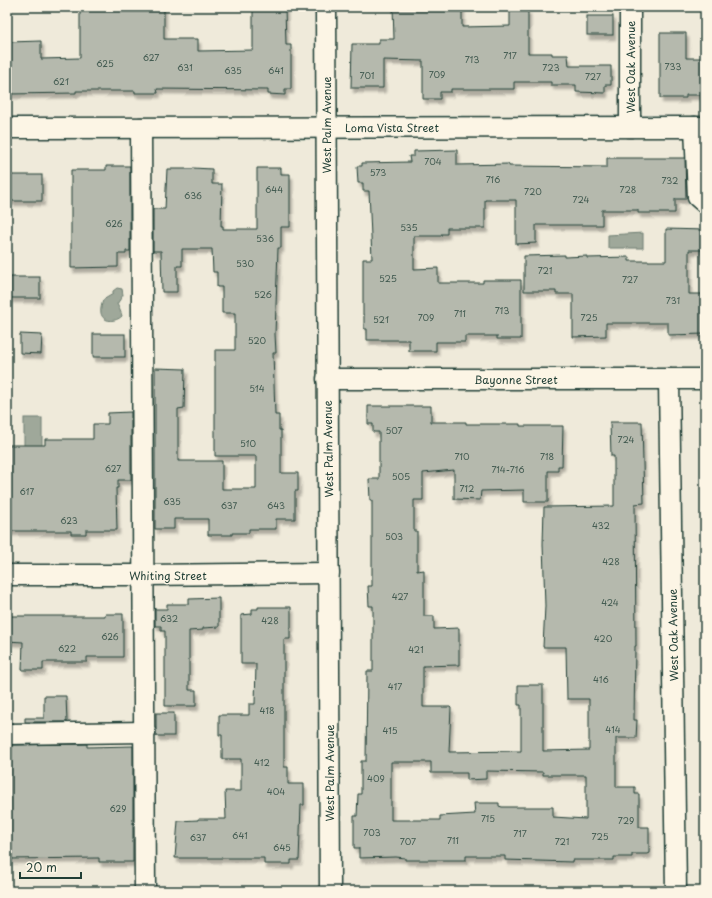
<svg xmlns="http://www.w3.org/2000/svg" width="712" height="898" font-family="'Playpen Sans',sans-serif">
<defs>
<filter id="shadow"><feDropShadow dx="2.5" dy="4.5" stdDeviation="1" flood-color="#0004"/></filter>
</defs>
<rect width="100%" height="100%" fill="#efeada"/>
<filter id="ink" filterUnits="userSpaceOnUse"><feTurbulence type="fractalNoise" baseFrequency=".025" numOctaves="2"/><feDisplacementMap in="SourceGraphic" scale="8" xChannelSelector="R" yChannelSelector="G"/><feConvolveMatrix kernelMatrix="1 2 1 2 8 2 1 2 1" color-interpolation-filters="sRGB"/></filter>
<g filter="url(#ink)">
<g fill="#9fa89a" stroke="#6c7d71">
<polygon points="643,233 643,248 608,248 608,235"/>
<path d="M 117,288 L 122,289 L 123,295 L 117,304 C 119,308 121,312 122,316 C 116,322 103,323 101,313 C 100,309 102,304 103,300 L 113,294 L 113,291 Z"/>
<rect x="24" y="418" width="18" height="34"/>
</g>
<g fill="#b5b9ad" stroke="#1f3d34" fill-rule="evenodd" filter="url(#shadow)">
<polygon points="80,7 164,7 164,39 198,39 198,51 253,50 253,7 285,7 286,45 291,45 291,89 285,89 285,95 268,94 268,90 157,89 158,93 135,93 135,91 76,91 76,93 9,94 9,42 41,41 41,59 80,58"/>
<polygon points="393,7 462,7 462,27 510,26 510,10 528,10 528,53 552,53 552,55 568,55 569,66 611,66 611,85 605,85 605,93 576,92 576,85 551,85 551,82 514,82 514,89 451,89 451,92 440,92 440,99 423,99 423,61 383,60 383,88 351,88 352,44 379,44 379,39 394,39"/>
<rect x="587" y="16" width="26" height="19"/>
<polygon points="660,33 686,33 686,58 705,58 705,95 686,95 686,98 660,98"/>
<polygon points="457,150 457,165 509,164 509,166 607,167 607,158 685,158 686,197 686,199 675,199 675,213 638,213 638,210 602,210 602,225 536,225 536,243 516,244 516,200 485,200 485,228 447,228 447,234 441,234 441,236 414,236 414,269 438,268 438,283 483,283 483,280 521,280 521,339 497,339 497,336 465,336 465,342 436,342 436,351 409,351 409,340 367,340 367,329 364,329 364,315 363,315 363,259 372,259 369,191 363,191 363,183 358,183 357,166 362,166 362,163 410,162 409,156 414,156 414,151"/>
<polygon points="106,166 130,166 130,251 126,251 126,254 118,254 118,267 71,268 71,170 106,170"/>
<polygon points="193,168 212,169 212,184 222,184 221,226 223,226 223,229 257,229 257,168 281,168 281,174 290,174 290,227 281,227 281,248 278,248 275,334 276,353 273,353 275,415 279,415 279,430 281,430 281,473 298,473 298,491 295,491 295,519 276,519 276,529 249,529 249,533 232,533 232,535 208,535 208,519 174,519 174,529 155,529 155,368 185,369 184,408 178,409 178,461 222,461 222,489 256,489 256,456 215,456 215,350 235,350 235,313 222,313 222,287 217,287 217,272 213,272 212,249 182,249 182,266 177,266 177,292 162,292 161,251 153,251 153,209 165,209 167,169 193,169"/>
<rect x="7" y="175" width="35" height="26"/>
<polygon points="666,229 705,230 705,250 689,250 689,294 705,294 705,334 668,335 668,323 606,323 606,336 573,337 573,294 556,294 556,291 524,291 524,256 565,255 565,257 587,256 587,258 629,257 629,261 666,261"/>
<rect x="10" y="277" width="30" height="21"/>
<polygon points="20,334 42,335 41,354 20,353"/>
<rect x="93" y="334" width="32" height="23"/>
<path d="M 368,406 L 431,406 L 431,422 L 466,422 L 466,424 L 520,424 L 520,426 L 563,426 L 562,466 L 558,466 L 558,471 L 548,471 L 548,502 L 524,502 L 524,490 L 481,491 L 480,500 L 454,499 L 454,470 L 423,473 L 423,500 L 414,500 L 414,531 L 417,531 L 417,571 L 424,570 L 424,616 L 434,616 L 434,629 L 459,628 L 459,665 L 423,666 L 423,707 L 450,707 L 451,708 L 449,752 L 521,751 L 521,705 L 518,705 L 518,685 L 543,685 L 543,751 L 589,750 L 589,699 L 567,699 L 566,647 L 543,647 L 545,606 L 543,544 L 544,507 L 614,506 L 614,456 L 611,456 L 610,422 L 642,422 L 644,503 L 635,504 L 636,646 L 635,646 L 634,720 L 637,720 L 636,738 L 616,738 L 616,787 L 635,787 L 635,794 L 639,794 L 639,827 L 649,827 L 649,853 L 647,854 L 632,854 L 632,857 L 614,857 L 614,860 L 572,860 L 572,862 L 505,860 L 505,856 L 466,856 L 466,860 L 405,860 L 405,858 L 396,857 L 359,858 L 359,848 L 354,848 L 354,816 L 357,816 L 358,794 L 361,794 L 361,761 L 366,761 L 367,671 L 373,671 L 373,606 L 369,606 L 368,586 L 372,586 L 372,500 L 370,500 L 369,479 L 379,479 L 379,432 L 373,432 L 373,424 L 368,424 ZM 391,762 L 431,762 L 431,773 L 467,773 L 467,780 L 486,779 L 486,771 L 543,772 L 543,775 L 586,775 L 586,819 L 553,817 L 553,807 L 502,807 L 499,806 L 499,803 L 474,803 L 475,814 L 440,816 L 440,820 L 391,820 Z"/>
<polygon points="131,412 131,480 118,480 118,488 116,488 117,530 86,530 86,534 71,534 71,531 8,531 7,445 45,445 45,439 93,439 93,424 108,424 108,413"/>
<polygon points="219,598 219,627 203,628 203,630 189,631 189,690 196,690 196,706 165,706 165,631 161,631 161,626 155,626 155,609 167,609 167,604 189,604 189,599"/>
<polygon points="258,607 291,607 291,628 290,628 290,639 284,639 284,767 288,767 288,784 304,784 304,805 301,805 299,860 291,860 291,864 264,864 264,858 175,858 178,821 198,820 198,819 226,819 225,791 241,791 241,759 222,759 222,735 219,735 219,715 249,715 249,704 255,704 256,664 241,664 241,615 252,614 252,609 258,609"/>
<polygon points="105,614 123,614 123,657 87,657 87,662 43,662 43,670 22,670 23,642 7,641 7,616 105,616"/>
<polygon points="44,696 66,696 67,722 25,722 25,718 44,718"/>
<rect x="156" y="713" width="18" height="23"/>
<polygon points="87,744 87,747 133,746 133,862 99,862 99,858 7,859 7,745"/>
</g>
<g fill="none" stroke-linecap="round" stroke-linejoin="round">
<defs>
<g id="minor">
<polyline points="326,7 330,891"/>
<polyline points="630,7 630,127"/>
<polyline points="695,127 698,197 705,203"/>
<polyline points="7,128 705,127"/>
<polyline points="141,128 145,891"/>
<polyline points="327,379 705,379"/>
<polyline points="669,379 676,891"/>
<polyline points="7,575 144,575 329,573"/>
<polyline points="7,734 145,732"/>
</g>
</defs>
<use href="#minor" stroke="#1f3d34" stroke-width="23"/>
<use href="#minor" stroke="#fcf5e5" stroke-width="20"/>
</g>
</g>
<g text-anchor="middle" dominant-baseline="central" stroke-width="3" stroke-linejoin="round" paint-order="stroke">
<g font-size="9" fill="#445c52">
<text x="510" y="55">717</text>
<text x="151" y="57">627</text>
<text x="472" y="59">713</text>
<text x="105" y="63">625</text>
<text x="673" y="66">733</text>
<text x="185" y="67">631</text>
<text x="551" y="67">723</text>
<text x="233" y="70">635</text>
<text x="276" y="70">641</text>
<text x="437" y="74">709</text>
<text x="367" y="75">701</text>
<text x="593" y="76">727</text>
<text x="61" y="81">621</text>
<text x="433" y="161">704</text>
<text x="378" y="172">573</text>
<text x="493" y="179">716</text>
<text x="670" y="180">732</text>
<text x="274" y="189">644</text>
<text x="628" y="189">728</text>
<text x="533" y="191">720</text>
<text x="193" y="195">636</text>
<text x="581" y="199">724</text>
<text x="114" y="223">626</text>
<text x="409" y="227">535</text>
<text x="265" y="238">536</text>
<text x="245" y="263">530</text>
<text x="545" y="270">721</text>
<text x="388" y="278">525</text>
<text x="630" y="279">727</text>
<text x="263" y="294">526</text>
<text x="673" y="300">731</text>
<text x="502" y="310">713</text>
<text x="460" y="313">711</text>
<text x="426" y="317">709</text>
<text x="589" y="317">725</text>
<text x="381" y="319">521</text>
<text x="257" y="340">520</text>
<text x="257" y="388">514</text>
<text x="394" y="430">507</text>
<text x="626" y="439">724</text>
<text x="248" y="443">510</text>
<text x="462" y="456">710</text>
<text x="547" y="456">718</text>
<text x="113" y="468">627</text>
<text x="508" y="469">714-716</text>
<text x="401" y="476">505</text>
<text x="467" y="488">712</text>
<text x="27" y="491">617</text>
<text x="172" y="501">635</text>
<text x="229" y="505">637</text>
<text x="276" y="505">643</text>
<text x="69" y="520">623</text>
<text x="601" y="525">432</text>
<text x="394" y="536">503</text>
<text x="611" y="561">428</text>
<text x="400" y="596">427</text>
<text x="610" y="602">424</text>
<text x="169" y="618">632</text>
<text x="270" y="620">428</text>
<text x="110" y="636">626</text>
<text x="603" y="638">420</text>
<text x="67" y="648">622</text>
<text x="416" y="649">421</text>
<text x="601" y="679">416</text>
<text x="395" y="686">417</text>
<text x="267" y="710">418</text>
<text x="613" y="729">414</text>
<text x="390" y="730">415</text>
<text x="262" y="762">412</text>
<text x="376" y="778">409</text>
<text x="276" y="791">404</text>
<text x="118" y="808">629</text>
<text x="488" y="818">715</text>
<text x="626" y="820">729</text>
<text x="372" y="832">703</text>
<text x="520" y="833">717</text>
<text x="240" y="835">641</text>
<text x="600" y="836">725</text>
<text x="198" y="837">637</text>
<text x="453" y="840">711</text>
<text x="408" y="841">707</text>
<text x="562" y="841">721</text>
<text x="282" y="847">645</text>
</g>
<g font-size="11" fill="#1f3d34" stroke="#fcf5e5">
<text transform="translate(630 67) rotate(-90)">West Oak Avenue</text>
<text transform="translate(326 125) rotate(-90)">West Palm Avenue</text>
<text x="392" y="127">Loma Vista Street</text>
<text x="516" y="379">Bayonne Street</text>
<text transform="translate(328 449) rotate(-91)">West Palm Avenue</text>
<text x="168" y="575">Whiting Street</text>
<text transform="translate(673 635) rotate(-91)">West Oak Avenue</text>
<text transform="translate(329 773) rotate(-90)">West Palm Avenue</text>
</g>
</g>
<rect width="712" height="898" fill="none" stroke="#fcf5e5" stroke-width="24"/>
<rect x="12" y="12" width="688" height="874" fill="none" stroke="#1f3d34" stroke-width="1.5" filter="url(#ink)"/>
<path d="M20 872v6h61v-6" fill="none" stroke="#1f3d34" stroke-width="2"/>
<text x="26" y="872" font-size="12" fill="#1f3d34" stroke="#fcf5e5" stroke-width="3" paint-order="stroke">20 m</text>
</svg>
